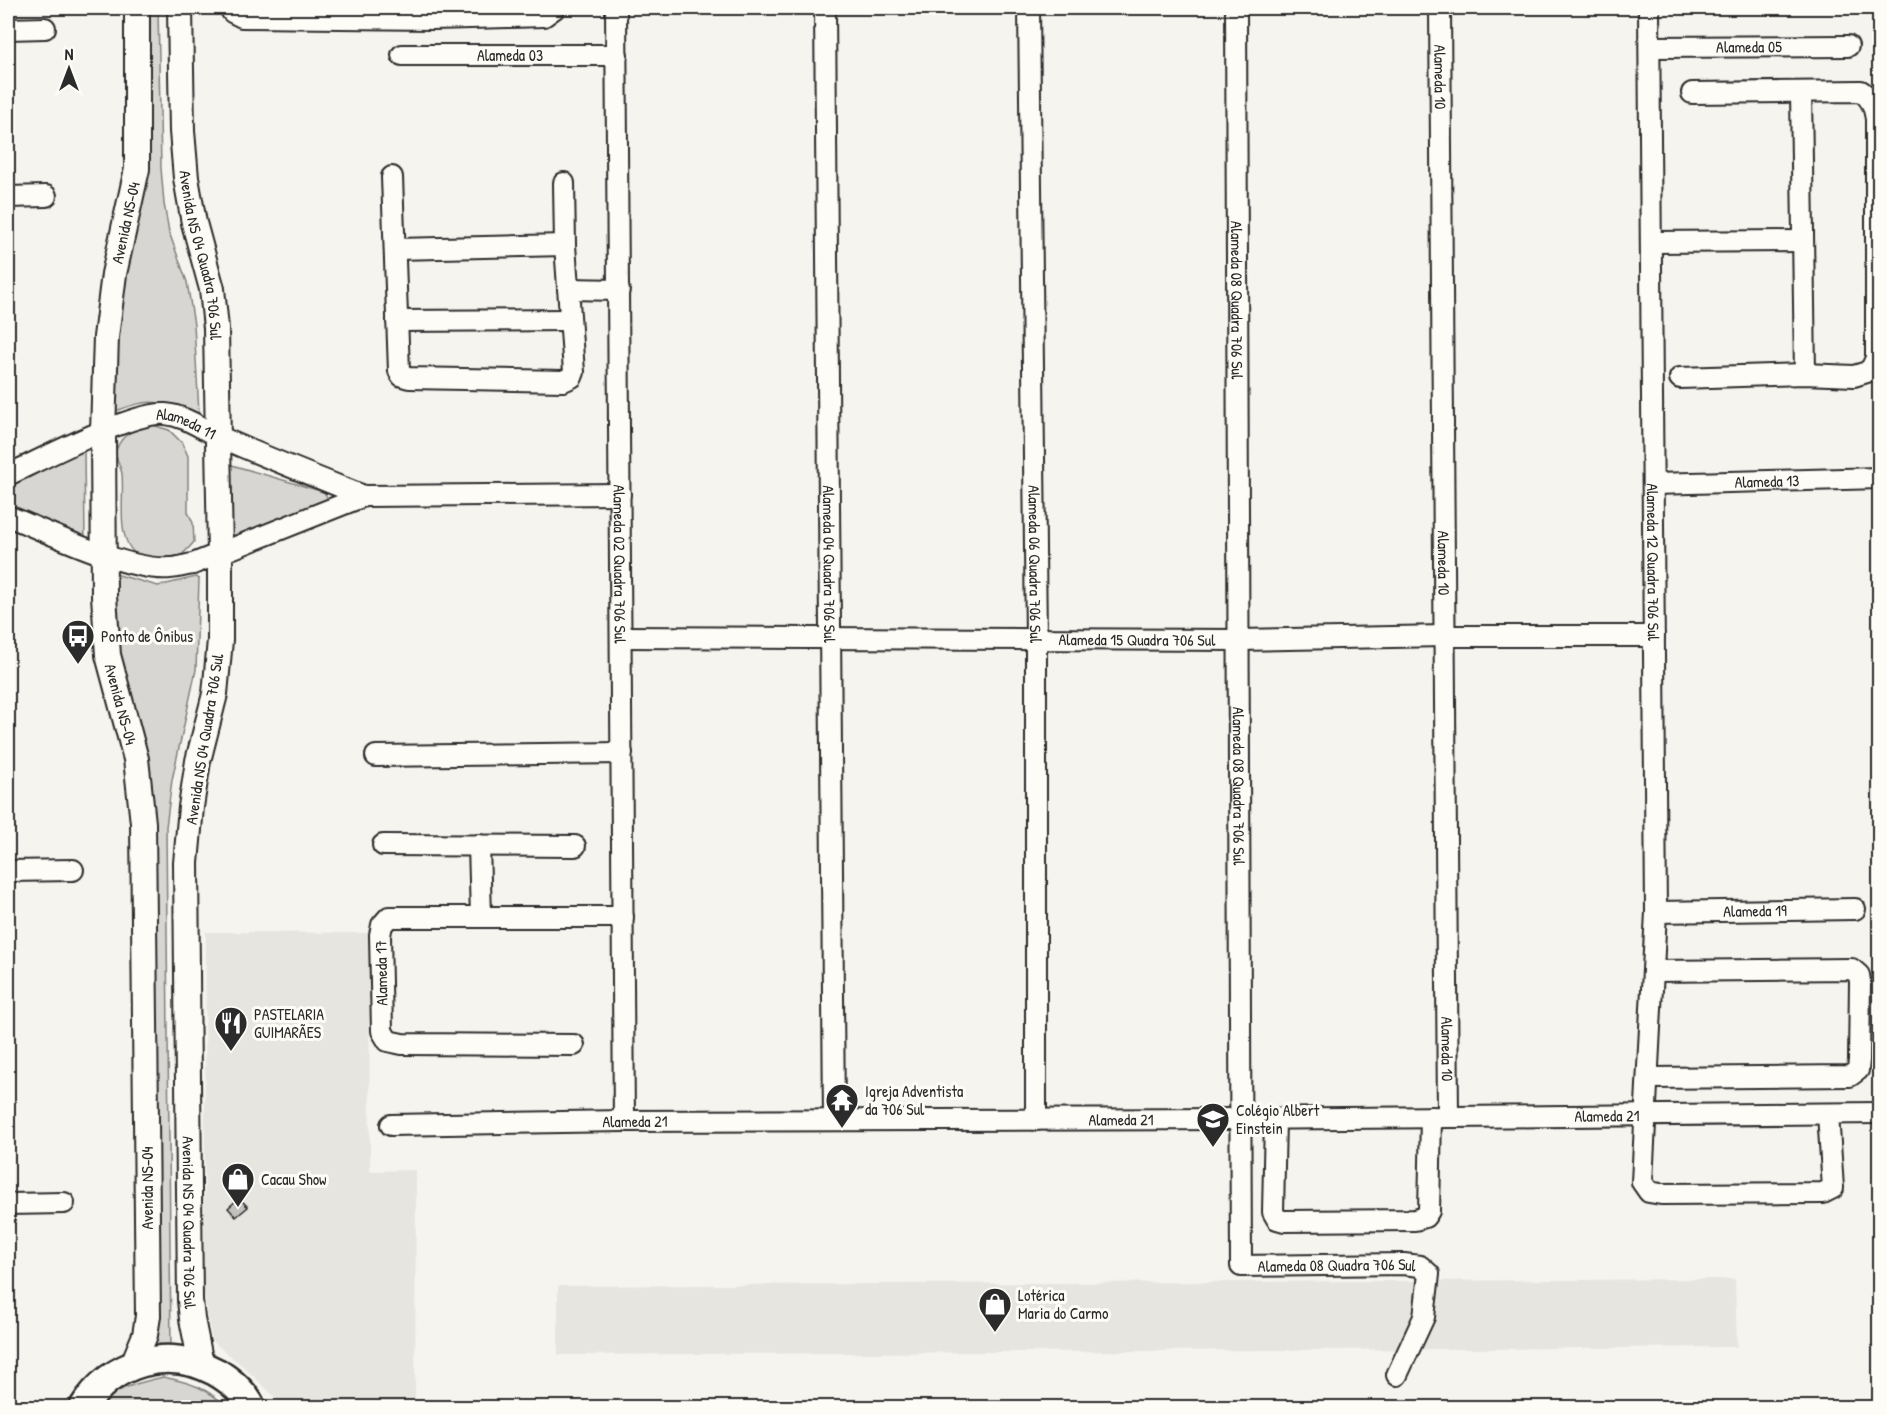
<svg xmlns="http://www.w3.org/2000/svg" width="1887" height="1415" font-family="'Patrick Hand',sans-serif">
<rect width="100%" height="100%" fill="#f5f4ef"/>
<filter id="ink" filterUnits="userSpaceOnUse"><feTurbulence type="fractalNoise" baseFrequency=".0167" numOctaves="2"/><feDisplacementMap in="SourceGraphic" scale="12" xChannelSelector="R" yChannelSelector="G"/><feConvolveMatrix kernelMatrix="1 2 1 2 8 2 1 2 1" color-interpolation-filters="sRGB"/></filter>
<g filter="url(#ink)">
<g fill="#e6e5e0">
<polygon points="206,932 369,933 370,1171 416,1170 415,1407 285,1407 244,1367 212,1341 204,1293"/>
<polygon points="1735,1279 1737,1347 558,1355 558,1286"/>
</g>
<g fill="#d7d6d2" stroke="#81807e" stroke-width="1.5">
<path d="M 143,8 L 158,8 L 161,168 L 164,204 L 169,232 L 187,282 L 194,325 L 199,413 C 186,418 172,406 159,403 C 143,400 127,407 113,412 L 114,329 Z"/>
<path d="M 149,424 L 169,430 L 182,443 L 188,456 L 188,512 L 193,523 L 194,542 C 184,554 174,564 156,562 C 111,557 125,506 122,474 C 121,466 113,456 117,448 C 123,433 136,429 149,424 Z"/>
<polygon points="82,448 84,451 85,542 8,514 8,478"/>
<polygon points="225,463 324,492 328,499 324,507 226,539"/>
<polygon points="115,574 158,586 196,577 199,579 196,670 172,780 166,827 171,1349 155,1349 152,1053 117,666"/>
<path d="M 163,1377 C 188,1382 209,1388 226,1407 L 99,1408 C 110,1388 143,1382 163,1377 Z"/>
</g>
<polygon fill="#c2c1be" stroke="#2b2b2b" stroke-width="1.5" points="239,1198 248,1207 236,1217 228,1208"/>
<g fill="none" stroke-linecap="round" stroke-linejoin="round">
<defs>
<g id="minor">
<polyline points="230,8 232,12 242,17 433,19 544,16 555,8"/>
<path id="s1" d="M 616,8 L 624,1121"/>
<path id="s2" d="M 825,8 L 834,1120"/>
<path id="s3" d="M 1029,8 L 1036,638 L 1036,1120"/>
<path id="s4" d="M 1236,8 L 1241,1266 L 1404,1264 L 1420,1266 L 1429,1274 L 1424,1317 L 1397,1375"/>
<path id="s5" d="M 1440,8 L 1448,1117"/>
<path id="s6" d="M 1649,8 L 1656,912 L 1642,1182 L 1649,1192 L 1661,1194 L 1823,1193 L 1833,1188 L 1828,1114"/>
<polyline points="8,29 45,28"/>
<path id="s7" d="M 1650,47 L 1848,46"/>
<path id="s8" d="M 402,55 L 617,55"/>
<polyline points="1801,92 1805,374"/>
<polyline points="392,177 399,371 402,376 409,378 563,381 572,377 574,372 565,245 564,183"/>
<polyline points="8,197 46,196"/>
<polyline points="1652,242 1803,241"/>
<polyline points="396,249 565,245"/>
<polyline points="568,289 619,290"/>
<polyline points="397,321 569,320"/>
<path d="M 1680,378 L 1805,374 L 1854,376 L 1867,372 L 1872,367 L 1876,358 L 1876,119 C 1874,107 1872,99 1861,91 L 1692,93"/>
<path id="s9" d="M 8,475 C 40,460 134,411 165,414 C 186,416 202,429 220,437 C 267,458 316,477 364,496"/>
<path id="s10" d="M 1653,484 L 1880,478"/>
<path d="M 8,516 C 48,532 129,572 170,568 C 178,568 185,565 193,564 L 364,496 L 620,494"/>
<path id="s11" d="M 621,637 L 1239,640 L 1444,636 L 1654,636"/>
<polyline points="376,756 622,753"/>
<polyline points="383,845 575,846"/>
<polyline points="479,845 481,917"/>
<polyline points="8,871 73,870"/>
<path id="s12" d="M 1656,912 L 1855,909"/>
<polyline points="574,1045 402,1044 388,1041 382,1031 380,935 382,925 389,917 623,917"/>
<polyline points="1649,1078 1850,1076 1858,1070 1859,1060 1860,982 1859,975 1852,969 1654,971"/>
<polyline points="1275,1119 1273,1212 1277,1219 1284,1221 1415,1220 1425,1217 1429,1211 1431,1117"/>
<path id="s13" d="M 391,1125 L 624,1121 L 1242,1119 L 1880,1113"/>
<polyline points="8,1204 64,1203"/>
</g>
<g id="tertiary">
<path id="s14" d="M 180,8 L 182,131 L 186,178 L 194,223 L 212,289 L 216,328 L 220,554 L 220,640 L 215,694 L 198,761 L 191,807 L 186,863 L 190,1300 L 192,1319 L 201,1364"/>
<path id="s15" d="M 133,1364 L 145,1335 L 148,1316 L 143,823 L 136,759 L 108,655 L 104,596 L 103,432 L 106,337 L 114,274 L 137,169 L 137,8"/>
</g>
<path id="secondary" d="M 83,1408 C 112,1361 168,1346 216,1372 C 230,1380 245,1393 252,1408"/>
</defs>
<use href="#minor" stroke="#2b2b2b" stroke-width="24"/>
<use href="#tertiary" stroke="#2b2b2b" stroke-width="28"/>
<use href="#secondary" stroke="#2b2b2b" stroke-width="32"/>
<use href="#minor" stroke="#fdfcf7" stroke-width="20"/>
<use href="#tertiary" stroke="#fdfcf7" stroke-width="24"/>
<use href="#secondary" stroke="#fdfcf7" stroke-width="27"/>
</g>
</g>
<defs>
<symbol id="bus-pin" viewBox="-11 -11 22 30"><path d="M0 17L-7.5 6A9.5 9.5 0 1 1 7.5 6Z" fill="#2b2b2b" stroke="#fdfcf7"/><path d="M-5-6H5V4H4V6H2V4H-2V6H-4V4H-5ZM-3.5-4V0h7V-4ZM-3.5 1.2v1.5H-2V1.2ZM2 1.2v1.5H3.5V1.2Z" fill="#fff"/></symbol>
<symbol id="restaurant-pin" viewBox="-11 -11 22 30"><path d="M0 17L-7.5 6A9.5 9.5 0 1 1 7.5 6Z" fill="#2b2b2b" stroke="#fdfcf7"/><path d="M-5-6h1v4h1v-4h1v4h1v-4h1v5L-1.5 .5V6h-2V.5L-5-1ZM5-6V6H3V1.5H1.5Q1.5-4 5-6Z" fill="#fff"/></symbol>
<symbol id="temple-pin" viewBox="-11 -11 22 30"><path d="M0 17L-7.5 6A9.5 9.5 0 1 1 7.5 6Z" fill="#2b2b2b" stroke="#fdfcf7"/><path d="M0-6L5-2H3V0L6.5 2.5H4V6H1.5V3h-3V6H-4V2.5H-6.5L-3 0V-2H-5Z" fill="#fff"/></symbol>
<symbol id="school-pin" viewBox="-11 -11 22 30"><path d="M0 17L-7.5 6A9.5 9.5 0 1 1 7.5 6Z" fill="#2b2b2b" stroke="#fdfcf7"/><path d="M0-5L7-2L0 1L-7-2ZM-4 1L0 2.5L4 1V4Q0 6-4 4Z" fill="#fff"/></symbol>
<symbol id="shop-pin" viewBox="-11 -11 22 30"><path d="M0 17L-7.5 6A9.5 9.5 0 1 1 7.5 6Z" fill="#2b2b2b" stroke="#fdfcf7"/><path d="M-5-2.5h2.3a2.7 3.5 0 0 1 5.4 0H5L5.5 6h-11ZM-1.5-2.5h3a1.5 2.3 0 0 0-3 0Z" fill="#fff"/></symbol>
</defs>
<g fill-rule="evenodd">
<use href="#bus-pin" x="59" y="617" width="38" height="52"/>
<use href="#restaurant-pin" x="212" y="1004" width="38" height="52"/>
<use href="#temple-pin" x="823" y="1081" width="38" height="52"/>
<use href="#school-pin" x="1194" y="1100" width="38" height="52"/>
<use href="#shop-pin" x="219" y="1160" width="38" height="52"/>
<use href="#shop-pin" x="976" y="1285" width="38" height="52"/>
</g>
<g text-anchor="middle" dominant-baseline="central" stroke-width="6" stroke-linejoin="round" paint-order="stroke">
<g font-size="16" fill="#2b2b2b" stroke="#fdfcf7">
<text stroke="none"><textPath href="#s7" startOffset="99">Alameda 05</textPath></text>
<text stroke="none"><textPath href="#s8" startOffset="108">Alameda 03</textPath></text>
<text stroke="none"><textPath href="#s5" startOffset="69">Alameda 10</textPath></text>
<text stroke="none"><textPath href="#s15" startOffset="1150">Avenida NS-04</textPath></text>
<text stroke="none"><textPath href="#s14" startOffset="249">Avenida NS 04 Quadra 706 Sul</textPath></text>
<text stroke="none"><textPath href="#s4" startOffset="292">Alameda 08 Quadra 706 Sul</textPath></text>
<text stroke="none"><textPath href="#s9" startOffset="192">Alameda 11</textPath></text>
<text stroke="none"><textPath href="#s10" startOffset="114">Alameda 13</textPath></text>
<text stroke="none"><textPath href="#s5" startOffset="555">Alameda 10</textPath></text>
<text stroke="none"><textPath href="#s6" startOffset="554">Alameda 12 Quadra 706 Sul</textPath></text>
<text stroke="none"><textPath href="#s1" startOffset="556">Alameda 02 Quadra 706 Sul</textPath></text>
<text stroke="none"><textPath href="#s2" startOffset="556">Alameda 04 Quadra 706 Sul</textPath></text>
<text stroke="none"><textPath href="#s3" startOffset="556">Alameda 06 Quadra 706 Sul</textPath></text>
<text stroke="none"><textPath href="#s11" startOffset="516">Alameda 15 Quadra 706 Sul</textPath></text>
<text transform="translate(121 704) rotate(75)">Avenida NS-04</text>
<text transform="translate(204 739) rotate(-81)">Avenida NS 04 Quadra 706 Sul</text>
<text stroke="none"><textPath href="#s4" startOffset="778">Alameda 08 Quadra 706 Sul</textPath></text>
<text stroke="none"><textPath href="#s12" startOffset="99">Alameda 19</textPath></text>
<text transform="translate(381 973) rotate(-91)">Alameda 17</text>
<text stroke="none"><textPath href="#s5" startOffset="1041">Alameda 10</textPath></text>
<text stroke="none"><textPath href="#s13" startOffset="1216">Alameda 21</textPath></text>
<text stroke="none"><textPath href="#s13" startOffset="730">Alameda 21</textPath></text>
<text stroke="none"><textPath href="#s13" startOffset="244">Alameda 21</textPath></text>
<text transform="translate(147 1188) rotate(-90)">Avenida NS-04</text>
<text stroke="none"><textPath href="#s14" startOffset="1221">Avenida NS 04 Quadra 706 Sul</textPath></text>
<text stroke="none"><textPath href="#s4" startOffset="1354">Alameda 08 Quadra 706 Sul</textPath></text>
</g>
<g font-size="16" fill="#2b2b2b" stroke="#fdfcf7" text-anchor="start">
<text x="101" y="636">Ponto de Ônibus</text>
<text x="254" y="1014">PASTELARIA<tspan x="254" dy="18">GUIMARÃES</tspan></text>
<text x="865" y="1091">Igreja Adventista<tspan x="865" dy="18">da 706 Sul</tspan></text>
<text x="1236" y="1110">Colégio Albert<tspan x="1236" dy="18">Einstein</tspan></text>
<text x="261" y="1179">Cacau Show</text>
<text x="1018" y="1295">Lotérica<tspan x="1018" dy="18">Maria do Carmo</tspan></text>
</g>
</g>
<rect width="1887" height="1415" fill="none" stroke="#fdfcf7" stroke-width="30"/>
<rect x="15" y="15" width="1857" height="1385" fill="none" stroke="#2b2b2b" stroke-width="2" filter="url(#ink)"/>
<g transform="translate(69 69)" stroke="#fdfcf7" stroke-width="4.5" paint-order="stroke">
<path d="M0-4.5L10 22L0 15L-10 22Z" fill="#2b2b2b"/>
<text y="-9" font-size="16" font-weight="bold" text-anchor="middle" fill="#2b2b2b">N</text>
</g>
</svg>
